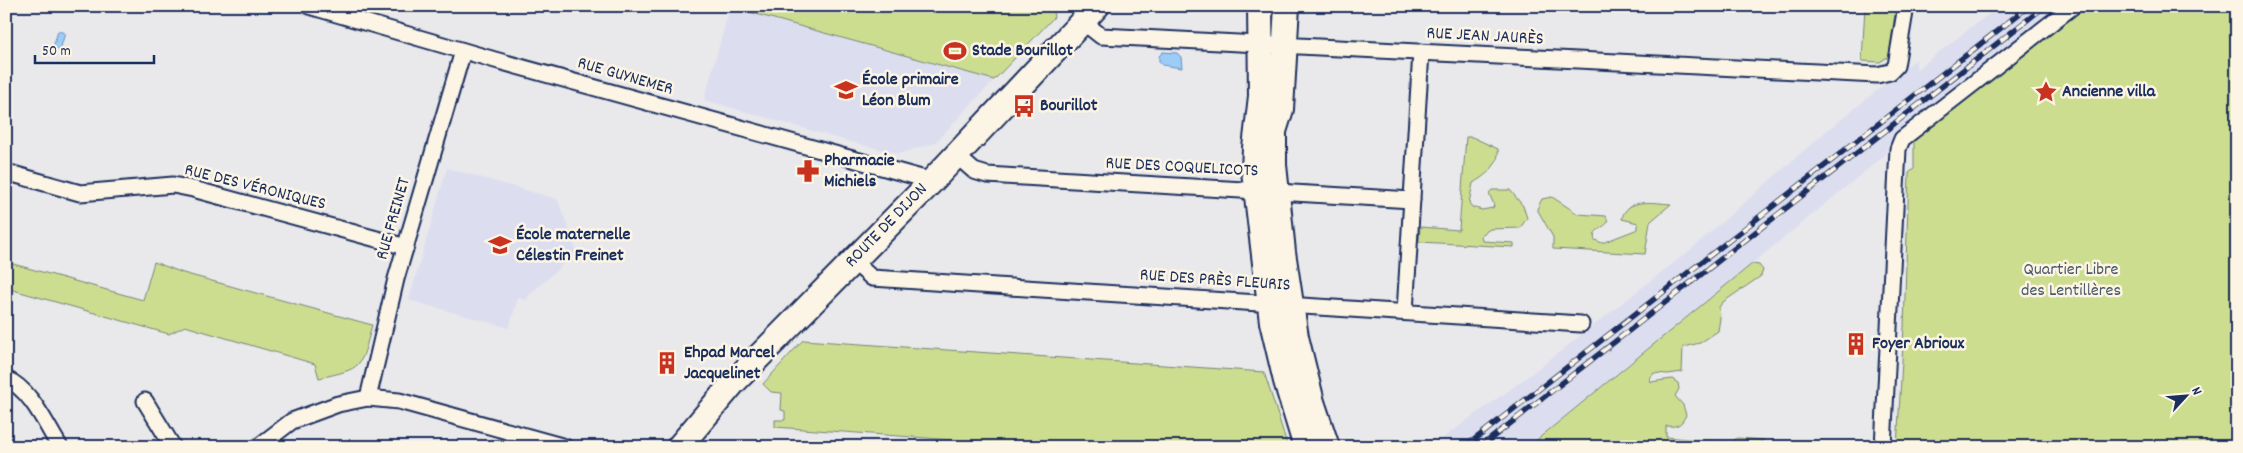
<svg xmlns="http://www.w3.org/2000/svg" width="2243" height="453" font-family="Dekko,sans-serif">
<rect width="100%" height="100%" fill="#e9e8eb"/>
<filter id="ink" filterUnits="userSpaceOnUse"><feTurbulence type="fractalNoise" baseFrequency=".02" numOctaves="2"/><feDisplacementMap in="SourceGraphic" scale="10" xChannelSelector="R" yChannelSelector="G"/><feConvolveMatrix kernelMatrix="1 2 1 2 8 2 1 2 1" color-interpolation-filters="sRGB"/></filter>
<g filter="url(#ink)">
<g fill="#dcdeef">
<polygon points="1999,6 2065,6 1909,127 1904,127 1892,137 1893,140 1888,145 1885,155 1528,447 1430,447 1526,378 1689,251 1823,134 1916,59 1916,70"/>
<polygon points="730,7 994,80 935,143 898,154 844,140 704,100"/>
<polygon points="447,168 557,199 559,203 577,252 529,295 527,300 518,298 509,328 409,300"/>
</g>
<g fill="#cddd90" stroke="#748677">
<polygon points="727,6 1052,6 1054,17 994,80"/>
<polygon points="1865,6 1896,6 1889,56 1880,62 1862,61"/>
<polygon points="2082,6 2237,6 2237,447 1897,447 1904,327 1909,173 1914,169 1914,142 1924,129"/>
<path d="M 1466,137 L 1472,137 L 1498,149 C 1500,165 1485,176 1473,183 L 1469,203 L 1472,207 L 1482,210 L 1493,208 L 1494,205 L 1489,193 L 1492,190 L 1510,190 L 1523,206 L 1527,218 L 1520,228 L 1490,229 L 1481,235 L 1482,241 L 1514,243 L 1514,247 L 1419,242 L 1420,227 L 1459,230 Z"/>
<path d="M 1552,197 L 1578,214 L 1606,216 L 1608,222 C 1603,229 1591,230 1595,240 L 1602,243 L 1638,229 L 1638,223 L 1622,219 C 1626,197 1655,203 1671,204 L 1650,222 L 1645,254 L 1553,249 L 1553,237 L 1537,209 L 1542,199 Z"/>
<path d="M 6,262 L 143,300 L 154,262 L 183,273 L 372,325 C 360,369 364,368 319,378 L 315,364 L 185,326 L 169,334 L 6,288 Z"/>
<path d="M 1752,264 L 1759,265 L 1763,270 L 1761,276 L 1723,302 L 1719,307 L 1720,318 L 1718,331 L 1700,343 L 1683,347 L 1682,372 L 1668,374 L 1654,373 L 1650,378 L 1651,382 L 1672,379 L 1678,383 L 1679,389 L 1675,396 L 1683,405 L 1686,415 C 1681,425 1678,427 1666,426 L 1666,437 L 1730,443 L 1737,438 L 1764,440 L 1752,447 L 1528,447 Z"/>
<polygon points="803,340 1264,372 1288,447 1050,447 775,427 775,420 785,420 785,411 781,410 782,393 771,392 763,384"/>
</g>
<g fill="#9cccf8" stroke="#688dba">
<polygon points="58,31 65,33 60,50 53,48"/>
<polygon points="1163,52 1177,53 1181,57 1182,68 1162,65 1159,61 1159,56"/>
</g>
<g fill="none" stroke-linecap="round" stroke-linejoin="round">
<defs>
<g id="street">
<polyline points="309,6 495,60 932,181"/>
<polyline points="1082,21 1101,36 1877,75 1890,72 1896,66 1906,6"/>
<polyline points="956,155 974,171 987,175 1412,200"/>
<polyline points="6,172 80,193 173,185 193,189 406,247"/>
<polyline points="854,262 872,278 1581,324"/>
<polyline points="1405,312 1421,52"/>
<path d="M 6,379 C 31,389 46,425 60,447"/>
<polyline points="368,398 396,279 463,51"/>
<polyline points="145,401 173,447"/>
<polyline points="258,447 292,421 338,404 368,398 399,401 565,447"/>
<polyline points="1883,447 1898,149 1902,139 2073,6"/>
</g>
<g id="primary">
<polyline points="1260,6 1261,96 1255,148 1254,171 1272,322 1286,381 1306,447"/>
<polyline points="1287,6 1281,109 1274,131 1274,165 1283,252 1296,337 1312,402 1327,447"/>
<polyline points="679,447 733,383 932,181 1097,6"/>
</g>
</defs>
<use href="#street" stroke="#1b2f5e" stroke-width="19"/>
<use href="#primary" stroke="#1b2f5e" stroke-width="28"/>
<use href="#street" stroke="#fcf5e5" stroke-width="15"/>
<use href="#primary" stroke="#fcf5e5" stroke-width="24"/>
<defs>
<g id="rail">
<polyline points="1465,447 2029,6"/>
<polyline points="1480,447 2045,6"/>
</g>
</defs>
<use href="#rail" stroke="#1b2f5e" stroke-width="5.5"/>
<use href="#rail" stroke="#fcf5e5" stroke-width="4" stroke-dasharray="11" stroke-linecap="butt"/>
</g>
</g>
<defs>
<symbol id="stadium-bare" viewBox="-9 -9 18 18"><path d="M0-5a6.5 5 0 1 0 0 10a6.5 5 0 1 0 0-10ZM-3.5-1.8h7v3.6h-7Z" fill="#c8321e" stroke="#fcf5e5" stroke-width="2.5" paint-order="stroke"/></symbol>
<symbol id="school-bare" viewBox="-9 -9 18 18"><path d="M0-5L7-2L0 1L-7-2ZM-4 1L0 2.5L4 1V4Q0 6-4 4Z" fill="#c8321e" stroke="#fcf5e5" stroke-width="2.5" paint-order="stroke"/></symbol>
<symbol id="sight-bare" viewBox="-9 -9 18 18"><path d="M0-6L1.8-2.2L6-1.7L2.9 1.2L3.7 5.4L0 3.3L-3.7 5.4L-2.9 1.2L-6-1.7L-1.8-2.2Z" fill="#c8321e" stroke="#fcf5e5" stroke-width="2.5" paint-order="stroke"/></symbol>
<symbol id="bus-bare" viewBox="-9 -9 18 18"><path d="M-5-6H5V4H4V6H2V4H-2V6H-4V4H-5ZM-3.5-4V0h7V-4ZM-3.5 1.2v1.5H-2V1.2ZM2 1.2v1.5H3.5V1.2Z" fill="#c8321e" stroke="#fcf5e5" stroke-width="2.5" paint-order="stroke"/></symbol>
<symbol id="pharmacy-bare" viewBox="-9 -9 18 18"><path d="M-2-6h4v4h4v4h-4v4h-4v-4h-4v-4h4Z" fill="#c8321e" stroke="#fcf5e5" stroke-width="2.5" paint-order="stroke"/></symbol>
<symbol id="building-bare" viewBox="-9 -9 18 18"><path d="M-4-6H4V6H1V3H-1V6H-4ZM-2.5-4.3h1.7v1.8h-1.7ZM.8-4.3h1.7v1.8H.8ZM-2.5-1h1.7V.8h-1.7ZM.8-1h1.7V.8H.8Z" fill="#c8321e" stroke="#fcf5e5" stroke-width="2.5" paint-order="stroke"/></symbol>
</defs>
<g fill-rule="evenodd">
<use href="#stadium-bare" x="939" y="35" width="32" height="32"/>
<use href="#school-bare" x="830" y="74" width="32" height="32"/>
<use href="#sight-bare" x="2030" y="76" width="32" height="32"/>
<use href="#bus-bare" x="1008" y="90" width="32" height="32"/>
<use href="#pharmacy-bare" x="792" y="155" width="32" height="32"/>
<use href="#school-bare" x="484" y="229" width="32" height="32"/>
<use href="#building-bare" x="1840" y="328" width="32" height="32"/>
<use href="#building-bare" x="651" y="347" width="32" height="32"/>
</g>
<g text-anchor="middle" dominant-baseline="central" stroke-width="5" stroke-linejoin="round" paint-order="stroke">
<g font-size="18" fill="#1b2f5e" stroke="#fcf5e5">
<text transform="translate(1485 37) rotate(3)">RUE JEAN JAURÈS</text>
<text transform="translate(625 77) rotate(16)">RUE GUYNEMER</text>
<text transform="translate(1182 168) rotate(3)">RUE DES COQUELICOTS</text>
<text transform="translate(255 188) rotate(14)">RUE DES VÉRONIQUES</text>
<text transform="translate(394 219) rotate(-74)">RUE FREINET</text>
<text transform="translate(887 226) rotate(-46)">ROUTE DE DIJON</text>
<text transform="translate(1215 281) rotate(4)">RUE DES PRÈS FLEURIS</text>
</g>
<g font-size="18" font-weight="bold" fill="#1b2f5e" stroke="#fcf5e5" text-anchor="start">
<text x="972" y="51">Stade Bourillot</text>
<text x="862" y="80">École primaire<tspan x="862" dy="21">Léon Blum</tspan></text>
<text x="2062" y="92">Ancienne villa</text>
<text x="1040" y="106">Bourillot</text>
<text x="824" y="161">Pharmacie<tspan x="824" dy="21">Michiels</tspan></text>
<text x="516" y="235">École maternelle<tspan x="516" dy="21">Célestin Freinet</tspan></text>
<text x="1872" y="344">Foyer Abrioux</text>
<text x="684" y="353">Ehpad Marcel<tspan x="684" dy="21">Jacquelinet</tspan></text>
</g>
<g font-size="18" fill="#485a6a" stroke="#fcf5e5">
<text x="2071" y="270">Quartier Libre<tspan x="2071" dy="21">des Lentillères</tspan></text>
</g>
</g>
<rect width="2243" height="453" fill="none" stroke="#fcf5e5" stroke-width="25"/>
<rect x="12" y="12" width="2218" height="428" fill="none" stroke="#1b2f5e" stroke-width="2" filter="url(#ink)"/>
<g transform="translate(2186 396) rotate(64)" stroke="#fcf5e5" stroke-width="4" paint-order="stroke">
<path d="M0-4L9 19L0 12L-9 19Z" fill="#1b2f5e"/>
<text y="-8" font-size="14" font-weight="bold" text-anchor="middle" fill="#1b2f5e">N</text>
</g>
<path d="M35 55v8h119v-8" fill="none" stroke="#1b2f5e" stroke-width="2.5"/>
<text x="42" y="55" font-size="15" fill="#1b2f5e" stroke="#fcf5e5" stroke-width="4" paint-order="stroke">50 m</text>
</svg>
